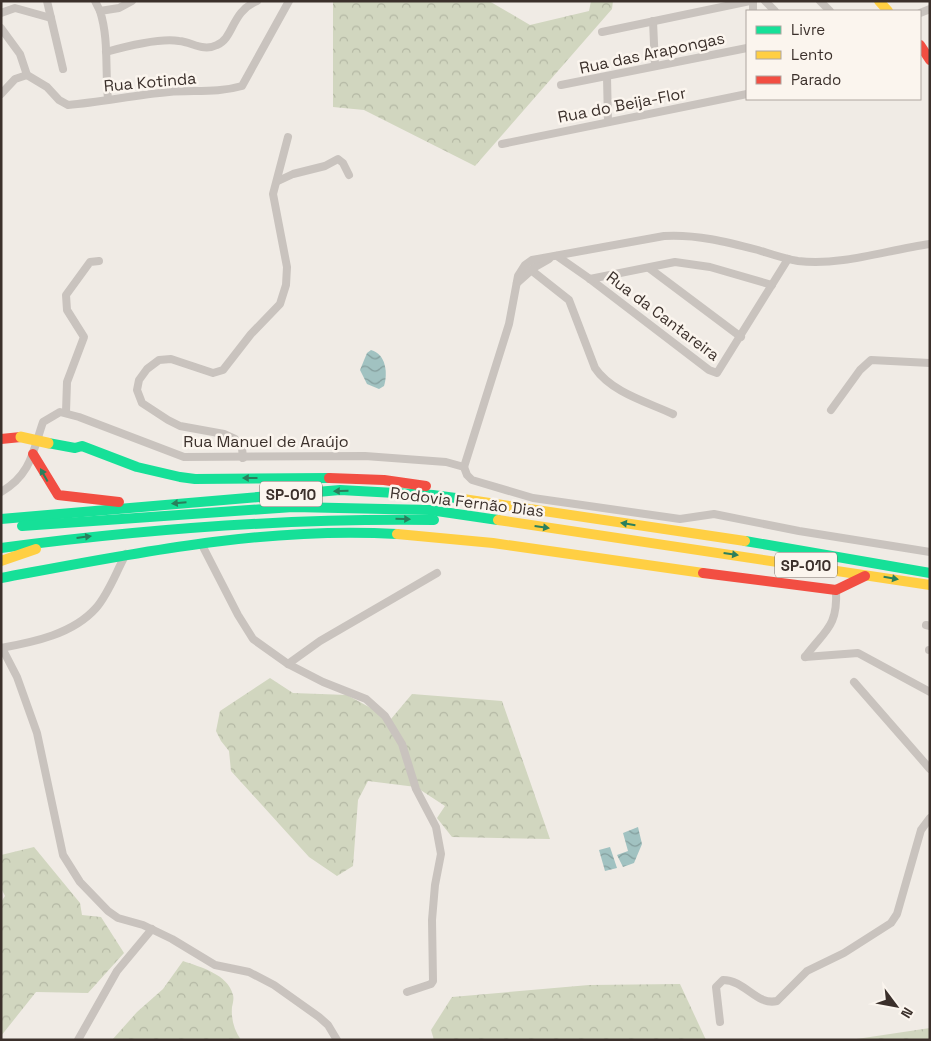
<svg xmlns="http://www.w3.org/2000/svg" width="931" height="1041" font-family="'Space Grotesk',sans-serif">
<defs>
<pattern id="forest-crowns" width="20" height="18" patternUnits="userSpaceOnUse" patternTransform="scale(1.25)"><rect width="20" height="18" fill="#d1d6bf"/><path d="M2 6a3 3 0 1 1 6 0M12 15a3 3 0 1 1 6 0" fill="none" stroke="#b4b8a4"/></pattern>
<pattern id="water-waves" width="16" height="10" patternUnits="userSpaceOnUse" patternTransform="scale(1.25)"><rect width="16" height="10" fill="#a1c2c1"/><path d="M0 5q4-4 8 0t8 0" fill="none" stroke="#849e9d"/></pattern>
</defs>
<rect width="100%" height="100%" fill="#f0ebe5"/>
<g fill="url(#forest-crowns)">
<polygon points="333,1 489,1 530,25 589,11 591,1 613,1 612,9 475,166 364,110 333,107"/>
<polygon points="270,678 293,693 347,695 391,719 412,694 502,701 550,839 452,837 437,818 445,806 416,787 368,781 358,800 353,866 337,876 309,857 231,771 229,751 221,741 216,731 220,711"/>
<polygon points="34,847 80,903 82,915 101,917 124,953 88,993 36,992 1,1036 1,902 5,896 1,888 1,855"/>
<path d="M 183,961 C 200,967 228,974 233,995 C 234,998 233,1003 232,1007 C 231,1019 234,1030 241,1040 L 112,1040 L 137,1012 L 163,989 Z"/>
<polygon points="680,984 706,1040 434,1040 431,1030 452,997 589,985"/>
<polygon points="930,1028 930,1040 850,1040"/>
</g>
<g fill="url(#water-waves)">
<path d="M 371,350 C 386,354 388,373 384,386 L 379,389 L 367,384 L 360,370 L 367,353 Z"/>
<polygon points="638,827 642,844 634,863 623,867 617,855 628,851 623,833"/>
<polygon points="610,847 617,868 605,871 599,850"/>
</g>
<g fill="none" stroke-linecap="round" stroke-linejoin="round">
<g stroke="#c9c3be" stroke-width="8">
<polyline points="47,1 63,69"/>
<polyline points="95,1 100,11"/>
<polyline points="765,1 775,11"/>
<polyline points="820,1 830,11"/>
<polyline points="753,11 753,1"/>
<polyline points="1,13 15,8 51,18"/>
<polyline points="920,13 930,9"/>
<polyline points="653,21 655,66"/>
<path d="M 1,28 L 20,54 L 27,75 L 47,87 L 59,100 L 68,105 C 102,102 135,95 169,92 C 194,90 218,93 242,86 L 289,1"/>
<polyline points="602,32 750,1"/>
<path d="M 106,52 C 124,47 161,38 179,41 C 192,42 203,52 217,45 C 234,38 231,12 257,1"/>
<polyline points="607,77 608,122"/>
<polyline points="561,85 747,48"/>
<polyline points="1,94 15,79 27,75"/>
<path d="M 108,99 C 105,69 109,39 100,11 L 119,8 L 132,1"/>
<polyline points="502,144 747,94"/>
<polyline points="278,181 293,174 325,166 338,159 343,163 349,175"/>
<polyline points="557,256 590,279 709,370 717,373 788,259"/>
<polyline points="649,268 741,337"/>
<path d="M 531,270 L 569,300 L 595,368 C 611,392 647,402 673,414"/>
<polyline points="590,279 675,262 710,267 772,285"/>
<polyline points="517,283 535,267 549,259"/>
<polyline points="831,410 860,370 871,360 930,363"/>
<polyline points="66,412 67,382 84,337 67,310 66,295 90,262 99,261"/>
<polyline points="243,458 242,448 235,439 224,434 180,426 168,420 142,403 137,390 139,380 147,369 159,360 171,359 213,373 223,370 251,334 280,304 286,285 287,267 273,194 288,137"/>
<path d="M 464,467 L 509,324 L 518,276 L 525,265 L 532,260 L 664,236 C 696,234 727,242 758,250 C 771,254 785,259 798,261 C 843,266 886,250 930,244"/>
<polyline points="464,467 467,475 472,480 533,498 680,519 714,514 799,531 930,552"/>
<path d="M 1,492 C 31,475 33,451 43,422 L 60,412 L 79,417 L 184,457 L 365,456 L 446,462 L 464,467"/>
<polyline points="202,545 238,615 253,639 288,664 323,682 366,699 385,716 402,744 416,789 436,827 441,854 435,885 432,920 433,981 431,984 407,992"/>
<polyline points="926,625 930,626"/>
<path d="M 1,648 C 34,642 73,634 96,608 C 109,593 116,572 126,554"/>
<polyline points="2,648 17,677 37,733 63,855 80,882 108,911 118,918 143,925 172,939 215,965 249,972 274,985 319,1017 328,1025 337,1040"/>
<polyline points="929,650 930,650"/>
<polyline points="805,657 858,653 930,692"/>
<path d="M 805,657 C 825,630 838,627 836,590"/>
<polyline points="288,664 320,641 437,573"/>
<polyline points="854,682 930,769"/>
<path d="M 720,1022 L 716,987 L 723,980 C 745,980 757,1006 777,1001 L 807,971 L 844,953 L 891,923 L 897,914 L 921,830 L 930,818"/>
<polyline points="78,1040 117,971 152,929"/>
</g>
<g stroke="#16e098" stroke-width="10">
<polyline points="48,443 75,448 82,446 137,467 180,477 195,479 329,478"/>
<polyline points="1,519 340,490 433,495 463,499"/>
<polyline points="22,526 293,507 430,510 498,520"/>
<polyline points="745,541 930,573"/>
<path d="M 1,548 C 145,529 289,518 434,520"/>
<path d="M 1,578 C 130,554 264,526 397,534"/>
</g>
<g stroke="#ffcf43" stroke-width="10">
<polyline points="879,1 888,11"/>
<polyline points="463,499 745,541"/>
<polyline points="498,520 930,585"/>
<polyline points="397,534 493,543 703,573"/>
<polyline points="1,561 36,549"/>
</g>
<g stroke="#f24e42" stroke-width="10">
<polyline points="920,45 930,60"/>
<polyline points="1,439 21,437"/>
<polyline points="33,454 58,495 119,502"/>
<polyline points="329,478 384,480 426,486"/>
<polyline points="703,573 836,590 865,576"/>
</g>
<polyline stroke="#ffcf43" stroke-width="11" points="21,437 48,443"/>
</g>
<defs><path id="oneway-solid" d="M-6-.8H1V-3.2L6.5 0L1 3.2V.8H-6Z" transform="scale(1.25)"/></defs>
<g fill="#2a7f5c">
<use href="#oneway-solid" transform="translate(44 475) rotate(-119)"/>
<use href="#oneway-solid" transform="translate(250 478) rotate(180)"/>
<use href="#oneway-solid" transform="translate(341 491) rotate(179)"/>
<use href="#oneway-solid" transform="translate(179 503) rotate(175)"/>
<use href="#oneway-solid" transform="translate(403 519) rotate(1)"/>
<use href="#oneway-solid" transform="translate(628 524) rotate(-171)"/>
<use href="#oneway-solid" transform="translate(542 527) rotate(8)"/>
<use href="#oneway-solid" transform="translate(84 537) rotate(-7)"/>
<use href="#oneway-solid" transform="translate(731 554) rotate(8)"/>
<use href="#oneway-solid" transform="translate(891 578) rotate(10)"/>
</g>
<g text-anchor="middle" dominant-baseline="central" stroke-width="5" stroke-linejoin="round" paint-order="stroke">
<g fill="#fbf5ee" stroke="#756b66" stroke-width="1">
<rect x="260" y="481.5" width="62" height="25" rx="4"/>
<rect x="775" y="552.5" width="62" height="25" rx="4"/>
</g>
<g font-size="15" font-weight="bold" fill="#3b302b">
<text x="291" y="494">SP-010</text>
<text x="806" y="565">SP-010</text>
</g>
<g font-size="16" fill="#3b302b" stroke="#fbf5ee">
<text transform="translate(652 53) rotate(-12)">Rua das Arapongas</text>
<text transform="translate(150 82) rotate(-5)">Rua Kotinda</text>
<text transform="translate(622 105) rotate(-11)">Rua do Beija-Flor</text>
<text transform="translate(663 316) rotate(37)">Rua da Cantareira</text>
<text x="266" y="441">Rua Manuel de Araújo</text>
<text transform="translate(467 502) rotate(7)">Rodovia Fernão Dias</text>
</g>
</g>
<rect width="931" height="1041" fill="none" stroke="#3b302b" stroke-width="5"/>
<rect x="746" y="10" width="175" height="90" fill="#fbf5ee" stroke="#aea6a0"/>
<rect x="756" y="26" width="25" height="8" fill="#16e098" stroke="#aea6a0"/>
<text x="791" y="35" font-size="15" fill="#3b302b">Livre</text>
<rect x="756" y="51" width="25" height="8" fill="#ffcf43" stroke="#aea6a0"/>
<text x="791" y="60" font-size="15" fill="#3b302b">Lento</text>
<rect x="756" y="76" width="25" height="8" fill="#f24e42" stroke="#aea6a0"/>
<text x="791" y="85" font-size="15" fill="#3b302b">Parado</text>
<g transform="translate(896 1006) rotate(122)" stroke="#fbf5ee" stroke-width="4" paint-order="stroke">
<path d="M0-4L9 19L0 12L-9 19Z" fill="#3b302b"/>
<text y="-8" font-size="14" font-weight="bold" text-anchor="middle" fill="#3b302b">N</text>
</g>
</svg>
